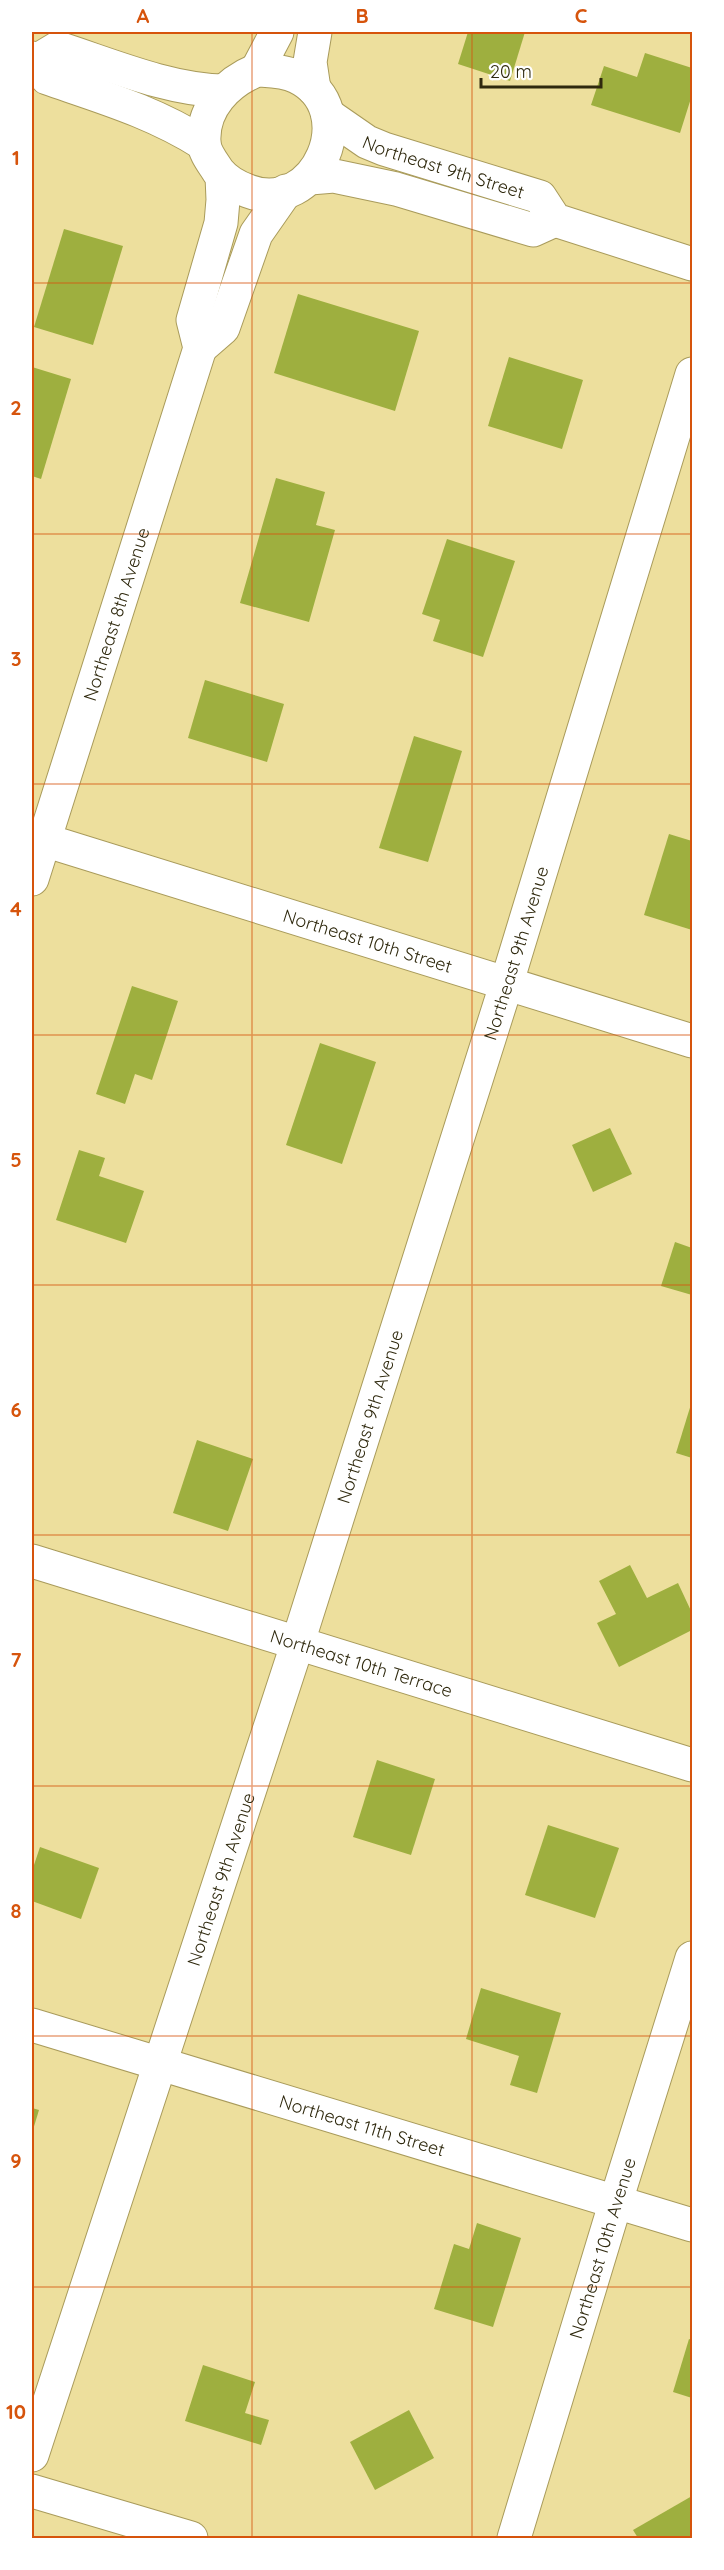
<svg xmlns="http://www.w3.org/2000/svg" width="724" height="2570" font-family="Quicksand,sans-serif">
<rect width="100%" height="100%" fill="#eddf9d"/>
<g fill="#9eaf3f">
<polygon points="468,32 525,32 510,81 458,64"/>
<polygon points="645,53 692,68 692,95 680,133 591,105 604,66 637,77"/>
<polygon points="64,229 123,246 93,345 34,327"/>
<polygon points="298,294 419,331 395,411 274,373"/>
<polygon points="509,357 583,380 562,449 488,426"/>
<polygon points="32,367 71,379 41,479 32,476"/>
<polygon points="276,478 325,492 316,525 335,530 309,622 240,603"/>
<polygon points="447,539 515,561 483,657 433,641 440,620 422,614"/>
<polygon points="205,680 284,704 267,762 188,738"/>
<polygon points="414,736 462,751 428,862 379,848"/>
<polygon points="669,834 692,841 692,930 644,915"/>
<polygon points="132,986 178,1001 152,1080 135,1074 125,1104 96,1094"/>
<polygon points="320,1043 376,1062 342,1164 286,1145"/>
<polygon points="610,1128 632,1174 593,1192 572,1145"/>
<polygon points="79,1150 105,1158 99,1176 144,1191 126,1243 56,1220"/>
<polygon points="675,1242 692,1248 692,1295 661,1286"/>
<polygon points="692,1401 692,1458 676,1453"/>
<polygon points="197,1440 253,1459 228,1531 173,1513"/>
<polygon points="630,1565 647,1598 678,1583 692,1613 692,1630 619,1667 597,1623 616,1614 599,1581"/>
<polygon points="377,1760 435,1779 411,1855 353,1837"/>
<polygon points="548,1825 619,1848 595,1918 525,1895"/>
<polygon points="40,1847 99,1868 81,1919 32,1901 32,1871"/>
<polygon points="481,1988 561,2013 537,2093 510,2085 519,2056 466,2039"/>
<polygon points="32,2108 39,2110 32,2133"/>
<polygon points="477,2223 521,2238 493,2327 434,2309 454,2244 469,2249"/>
<polygon points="689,2339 692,2340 692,2398 673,2392"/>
<polygon points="203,2365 255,2382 245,2413 269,2420 261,2445 185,2421"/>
<polygon points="409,2410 434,2458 375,2490 350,2442"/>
<polygon points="692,2496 692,2538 638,2538 633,2530"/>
</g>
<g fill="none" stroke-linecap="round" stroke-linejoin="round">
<defs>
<g id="minor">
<path d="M 32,58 L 38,60 L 47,78 C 102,97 154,112 204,144"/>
<path d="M 38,60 L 58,48 C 111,65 166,89 222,91"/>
<path d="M 257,70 C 271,71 285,71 297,77 C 363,109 317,217 248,191 C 237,187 225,180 218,171 C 213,163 204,152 204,142 C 202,107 228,82 257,70 Z"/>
<polyline points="257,70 277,32"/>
<polyline points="314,89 310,62 315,32"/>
<path id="s1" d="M 328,115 L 367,142 L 384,149 L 540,197 L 555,220 L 692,264"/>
<polyline points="310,178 334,176 396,189 533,230 555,220"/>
<polyline points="200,348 223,328 256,234 286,191"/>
<path id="s2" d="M 44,840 L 692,1041"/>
<path id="s3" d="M 32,879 L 200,348 L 193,320 L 221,223 L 223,200 L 222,176"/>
<path id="s4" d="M 32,1561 L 692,1765"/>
<path id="s5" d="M 32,2025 L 692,2225"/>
<path id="s6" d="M 32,2455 L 298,1642 L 507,982 L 692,374"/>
<polyline points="32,2491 191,2538"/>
<path id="s7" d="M 514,2538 L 616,2201 L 692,1958"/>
</g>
</defs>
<use href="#minor" stroke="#a99b5b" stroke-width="35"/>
<use href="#minor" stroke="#fff" stroke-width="33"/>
</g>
<path fill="none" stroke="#d6540c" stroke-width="1.5" stroke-opacity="0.55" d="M 252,32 L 252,2538M 472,32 L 472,2538M 32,283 L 692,283M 32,534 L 692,534M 32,784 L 692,784M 32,1035 L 692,1035M 32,1285 L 692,1285M 32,1535 L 692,1535M 32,1786 L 692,1786M 32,2036 L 692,2036M 32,2287 L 692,2287"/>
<g text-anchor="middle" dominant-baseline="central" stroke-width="4.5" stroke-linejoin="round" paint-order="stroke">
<g font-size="18" fill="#2f290e" stroke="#fff">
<text stroke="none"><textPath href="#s1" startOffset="128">Northeast 9th Street</textPath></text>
<text stroke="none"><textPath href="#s3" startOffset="278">Northeast 8th Avenue</textPath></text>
<text stroke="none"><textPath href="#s2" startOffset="339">Northeast 10th Street</textPath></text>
<text stroke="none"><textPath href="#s6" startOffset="1578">Northeast 9th Avenue</textPath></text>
<text stroke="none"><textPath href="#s6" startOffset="1092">Northeast 9th Avenue</textPath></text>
<text stroke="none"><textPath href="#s4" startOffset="345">Northeast 10th Terrace</textPath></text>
<text stroke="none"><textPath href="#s6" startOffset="606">Northeast 9th Avenue</textPath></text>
<text stroke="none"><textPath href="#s5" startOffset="345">Northeast 11th Street</textPath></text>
<text stroke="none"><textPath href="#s7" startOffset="303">Northeast 10th Avenue</textPath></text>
</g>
</g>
<rect width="724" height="2570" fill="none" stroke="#ffffff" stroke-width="66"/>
<path d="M481 78v9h120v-9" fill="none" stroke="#2f290e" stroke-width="3"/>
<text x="490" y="78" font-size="18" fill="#2f290e" stroke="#ffffff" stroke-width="4.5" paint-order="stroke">20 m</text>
<rect x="33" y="33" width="658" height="2504" fill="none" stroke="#d6540c" stroke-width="2"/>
<g font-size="20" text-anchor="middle" font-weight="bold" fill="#d6540c">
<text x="143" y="23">A</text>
<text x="362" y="23">B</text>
<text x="581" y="23">C</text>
<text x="16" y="165">1</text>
<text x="16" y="415">2</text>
<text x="16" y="666">3</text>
<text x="16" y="916">4</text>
<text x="16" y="1167">5</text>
<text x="16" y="1417">6</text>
<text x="16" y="1667">7</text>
<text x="16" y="1918">8</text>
<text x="16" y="2168">9</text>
<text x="16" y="2419">10</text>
</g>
</svg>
